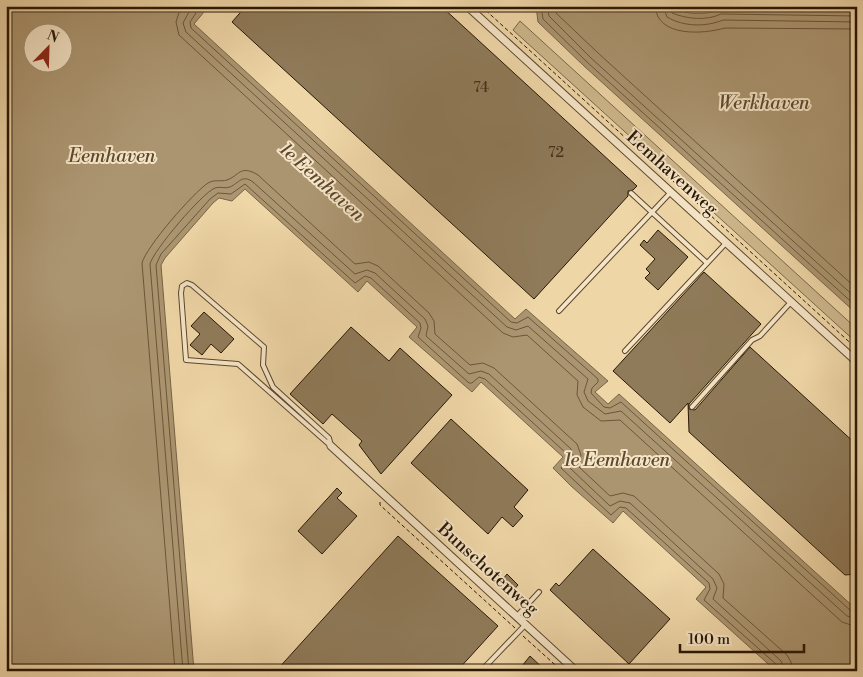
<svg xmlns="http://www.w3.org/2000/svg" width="863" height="677" font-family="'Libre Bodoni',serif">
<rect width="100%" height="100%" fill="#efd6a7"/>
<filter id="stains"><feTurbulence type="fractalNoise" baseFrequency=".004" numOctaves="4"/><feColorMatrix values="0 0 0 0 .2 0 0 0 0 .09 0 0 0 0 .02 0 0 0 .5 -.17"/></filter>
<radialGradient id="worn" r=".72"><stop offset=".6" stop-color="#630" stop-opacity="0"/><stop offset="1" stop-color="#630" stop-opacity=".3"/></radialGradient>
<polygon fill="#cdb68b" stroke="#7a6648" points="520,21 857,329 857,343 513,30"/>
<g fill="#ab9570" stroke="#776345" fill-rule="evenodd">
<path d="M 6,6 L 198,6 L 204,12 L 194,24 L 515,319 L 526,309 L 608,381 L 595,392 L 608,404 L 619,394 L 857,610 L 857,671 L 776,671 L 696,599 L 706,587 L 623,511 L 613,523 L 571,486 L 553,468 L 563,457 L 481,382 L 472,392 L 409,337 L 417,327 L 367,281 L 358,292 L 245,189 L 232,201 L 219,198 L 213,203 L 165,258 L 161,265 L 194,671 L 6,671 ZM 32,32 L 62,32 L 62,62 L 32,62 Z"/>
<path d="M 536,6 L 672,6 C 683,15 707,16 719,9 L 857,11 L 857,314 L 584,66 L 538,22 Z"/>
</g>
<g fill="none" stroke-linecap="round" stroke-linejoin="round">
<g stroke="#6a563a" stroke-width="1">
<polyline points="181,6 176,22 179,35 503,333 513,337 527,335 578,381 577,395 583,407 601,421 620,420 842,622 857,627"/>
<polyline points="189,6 189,12 183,23 186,32 507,327 516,330 528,326 588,379 584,392 588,401 605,414 621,411 847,616 857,619"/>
<polyline points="195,6 196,13 190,22 191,28 511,322 517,323 528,317 598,379 598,382 592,388 591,393 604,407 610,408 621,402 851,611 857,613"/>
<polyline points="541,6 543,19 587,62 857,307"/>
<polyline points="547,6 549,16 591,58 857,299"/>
<polyline points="555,6 556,13 597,52 857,289"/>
<path d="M 655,6 C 657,38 704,34 725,28 L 857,29"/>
<path d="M 663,6 L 667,17 C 684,27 706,27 723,20 L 857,22"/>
<path d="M 669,6 L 672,13 C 687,19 706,21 721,14 L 857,16"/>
<path d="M 175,671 L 142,263 C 146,247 193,193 208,183 C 215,179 220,182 227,180 C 239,176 240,164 258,175 L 355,264 L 369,262 L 378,266 L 429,313 L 434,321 L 435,334 L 470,365 L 483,363 L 494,368 L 577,444 L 581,455 L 579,467 L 610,496 L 623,493 L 634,496 L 719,574 L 724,584 L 723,598 L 787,655 L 791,662 L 792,671"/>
<path d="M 183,671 L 150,264 C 153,251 202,193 215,188 C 220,186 225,189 230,187 C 239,183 242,174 253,182 L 355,274 L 367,270 L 375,273 L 425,319 L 428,326 L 426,336 L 469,374 L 481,371 L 489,374 L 571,449 L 574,458 L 570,468 L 610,506 L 620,501 L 630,503 L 713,579 L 717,588 L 713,599 L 781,661 L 785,671"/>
<polyline points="189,671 156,265 161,254 210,199 218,193 231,194 245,184 355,283 365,276 371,278 420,323 421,328 418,337 469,383 472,383 479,377 485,379 566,453 567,459 561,468 611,515 620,507 626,508 709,583 710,589 704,600 777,665 779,671"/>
</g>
</g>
<g fill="#8f7a59" stroke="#281704">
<polygon points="246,6 441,6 637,186 633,190 628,191 628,196 534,299 232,22"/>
<polygon points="658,230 688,257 658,290 645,278 650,273 646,269 655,259 640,245 644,240 647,243"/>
<polygon points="704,272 761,324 689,404 689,409 695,410 750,347 857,445 857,574 845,575 689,432 688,403 670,423 613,371"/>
<polygon points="204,312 234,339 221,353 211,344 202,355 190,345 200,334 191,326"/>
<polygon points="351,327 389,361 400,348 452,395 381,474 359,445 362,441 332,414 323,424 290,394"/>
<polygon points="451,419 528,490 514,507 523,516 513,527 502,517 488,534 411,463"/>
<polygon points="337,488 342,493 337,498 357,516 322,554 298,531"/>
<polygon points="398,536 498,626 457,671 276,671"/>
<polygon points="593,549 670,619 629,664 550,590 556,583 559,586"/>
<polygon points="507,574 518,585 511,593 500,583"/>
<polygon points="530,656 546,671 518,671"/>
</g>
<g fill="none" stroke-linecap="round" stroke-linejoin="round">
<defs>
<g id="service">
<polyline points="631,193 707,263"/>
<polygon points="187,283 192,285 264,347 263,365 273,387 329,438 331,446 238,364 186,360 181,293 182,286"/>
<polyline points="559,311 671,192"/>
<polyline points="625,351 726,243"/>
<polyline points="692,407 752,340 760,336 791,302"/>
<polyline points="517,616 539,592"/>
<polyline points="481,671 526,624"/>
</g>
<g id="minor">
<polyline points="467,6 857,362"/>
<polyline points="331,446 576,671"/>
</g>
</defs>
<use href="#service" stroke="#5a472d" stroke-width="6"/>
<use href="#minor" stroke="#5a472d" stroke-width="9"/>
<g stroke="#281704" stroke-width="1" stroke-dasharray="4 2.5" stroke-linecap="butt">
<polyline points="481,6 857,349"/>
<polyline points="380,502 380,505 515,628"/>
<polyline points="523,636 562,671"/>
</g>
<use href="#service" stroke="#f5e4c6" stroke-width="4"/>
<use href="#minor" stroke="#f5e4c6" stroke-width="7"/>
</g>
<g text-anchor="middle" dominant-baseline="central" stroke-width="4" stroke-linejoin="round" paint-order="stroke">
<g font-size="15" fill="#423019">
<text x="481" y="87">74</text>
<text x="556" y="152">72</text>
</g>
<g font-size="18" fill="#281704" stroke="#f5e4c6">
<text transform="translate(672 173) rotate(42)">Eemhavenweg</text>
<text transform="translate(488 569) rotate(42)">Bunschotenweg</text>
</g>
<g font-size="19" font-style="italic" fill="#5c492f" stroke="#f5e4c6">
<text x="764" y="103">Werkhaven</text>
<text x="112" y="156">Eemhaven</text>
<text transform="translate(322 182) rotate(42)">1e Eemhaven</text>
<text x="617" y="460">1e Eemhaven</text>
</g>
</g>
<rect width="863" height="677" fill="none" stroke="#efd6a7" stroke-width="25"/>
<rect x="8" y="8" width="848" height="662" fill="none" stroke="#281704" stroke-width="2.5"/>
<rect x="12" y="12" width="838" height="652" fill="none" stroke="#281704"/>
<g transform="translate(48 48) rotate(23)"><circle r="24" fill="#f5e4c6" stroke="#a39278"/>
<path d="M0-4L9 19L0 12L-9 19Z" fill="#8f2418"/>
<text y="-8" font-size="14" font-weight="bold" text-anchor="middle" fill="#281704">N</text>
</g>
<path d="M680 644v8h124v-8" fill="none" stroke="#281704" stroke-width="2.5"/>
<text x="688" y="644" font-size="15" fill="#281704" stroke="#f5e4c6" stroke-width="4" paint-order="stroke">100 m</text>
<rect width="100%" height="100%" filter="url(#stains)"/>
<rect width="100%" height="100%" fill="url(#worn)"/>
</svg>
